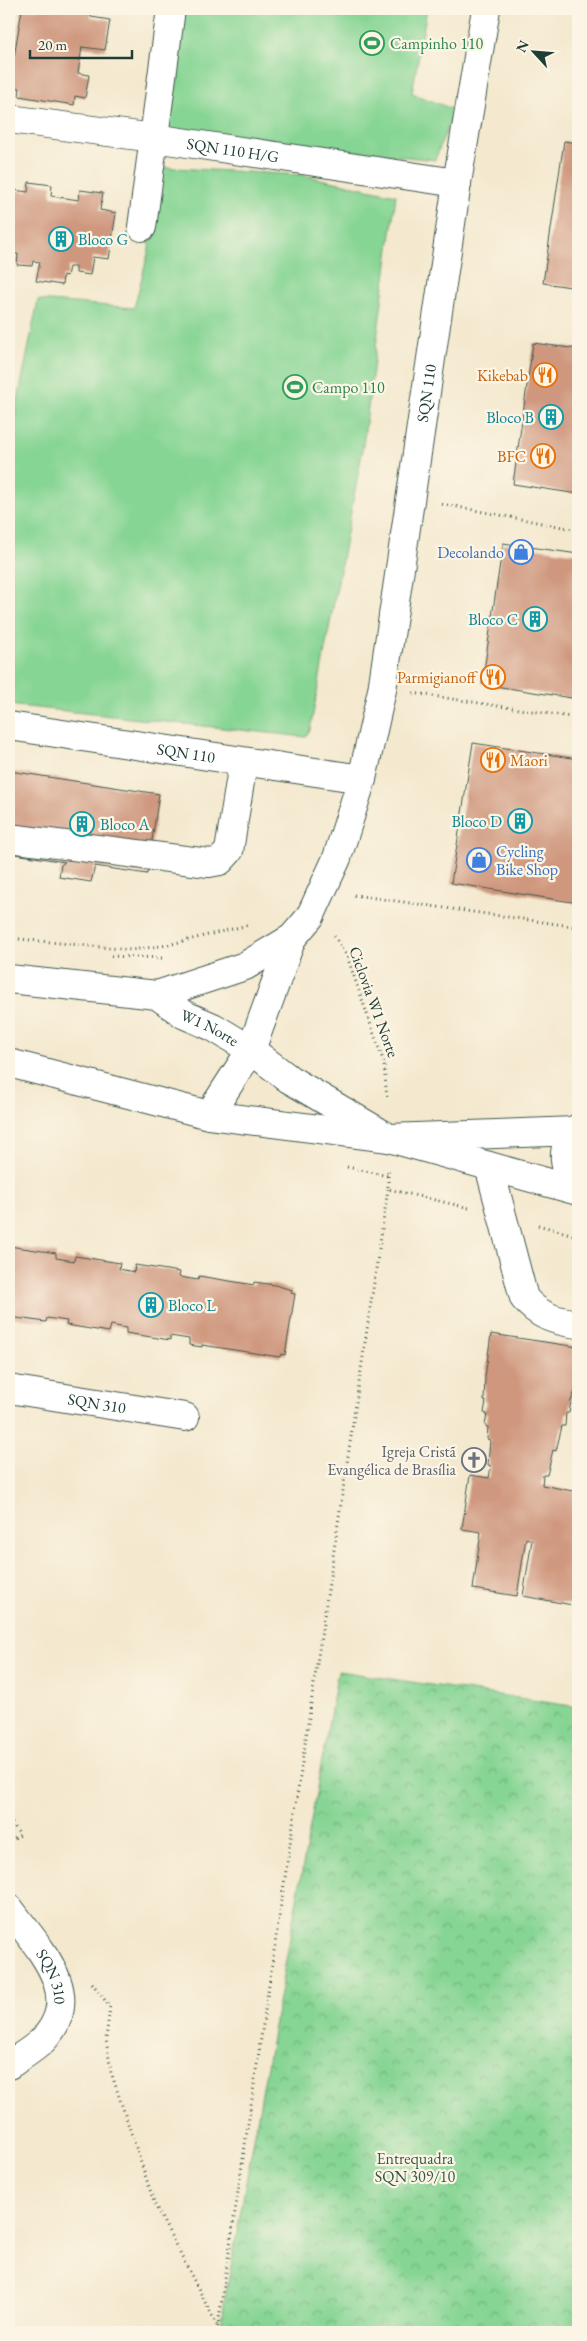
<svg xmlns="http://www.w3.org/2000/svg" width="587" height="2341" font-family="'EB Garamond',serif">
<defs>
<pattern id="park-crowns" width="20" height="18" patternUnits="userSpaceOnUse" patternTransform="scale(1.25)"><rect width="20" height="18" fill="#87d594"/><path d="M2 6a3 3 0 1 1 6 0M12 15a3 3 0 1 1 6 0" fill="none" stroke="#6eae7a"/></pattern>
</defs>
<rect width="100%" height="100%" fill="#fcf5e5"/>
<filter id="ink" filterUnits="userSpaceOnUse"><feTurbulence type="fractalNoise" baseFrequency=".02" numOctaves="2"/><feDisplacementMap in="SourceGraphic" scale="10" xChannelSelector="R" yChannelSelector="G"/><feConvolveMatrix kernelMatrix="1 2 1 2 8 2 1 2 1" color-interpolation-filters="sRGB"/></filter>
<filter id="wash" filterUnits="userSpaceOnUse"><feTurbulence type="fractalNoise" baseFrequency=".0096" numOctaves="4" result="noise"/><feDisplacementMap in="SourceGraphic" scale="20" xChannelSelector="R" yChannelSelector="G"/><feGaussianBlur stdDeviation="1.12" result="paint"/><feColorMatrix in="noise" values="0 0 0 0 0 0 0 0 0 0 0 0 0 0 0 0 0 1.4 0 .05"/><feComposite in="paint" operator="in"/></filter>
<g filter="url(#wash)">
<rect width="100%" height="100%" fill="#f4e9cf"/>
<g fill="#87d594" stroke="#538964">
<polygon points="182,9 427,9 412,93 454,110 435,160 163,130"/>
<polygon points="157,167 302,175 396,195 362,453 310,730 305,737 9,705 9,445 38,300 134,308 149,250"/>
</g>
<polygon fill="url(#park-crowns)" stroke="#538964" points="338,1671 578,1707 578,2332 219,2332"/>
<g id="blocks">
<g fill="#cf977e">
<polygon points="22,9 92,9 91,17 110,20 105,50 82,47 78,73 89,75 85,98 75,96 74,105 19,96 20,88 9,87 9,56 14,57"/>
<polygon points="564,141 578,143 578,288 543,283"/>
<polygon points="9,179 15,180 14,190 28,192 29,182 52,185 51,196 79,200 80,190 103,193 100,210 116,213 109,259 93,257 90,275 76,273 76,267 69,267 67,276 63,275 62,285 36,281 40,262 33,261 32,266 17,265 18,254 9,253"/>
<polygon points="533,343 578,349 578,494 513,484"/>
<polygon points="503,543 578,554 578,699 482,684"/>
<polygon points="473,743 578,759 578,903 451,883"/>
<polygon points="9,771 159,794 147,874 95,866 91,882 59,877 61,865 65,862 9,853"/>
<polygon points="9,1246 56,1253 56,1258 74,1261 75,1256 120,1263 119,1269 134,1272 135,1265 180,1272 179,1277 198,1280 199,1276 254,1285 254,1282 275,1285 292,1290 291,1293 295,1294 285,1355 281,1354 280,1357 202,1345 202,1347 189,1345 189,1339 170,1336 170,1340 126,1333 126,1328 111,1325 109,1332 66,1325 67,1321 47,1318 46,1322 9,1317"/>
<polygon points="491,1334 578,1347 575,1391 571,1401 569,1413 566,1413 565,1426 562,1426 556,1451 553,1450 547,1475 543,1475 542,1485 578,1492 578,1606 523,1596 532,1540 526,1538 517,1596 473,1589 481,1532 462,1529 470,1475 489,1478 491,1466 488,1465 490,1440 487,1439 488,1427 485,1426 487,1414 484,1413 486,1401 484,1401 485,1377"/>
</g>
</g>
</g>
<g filter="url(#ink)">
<use href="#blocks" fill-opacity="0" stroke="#3f574b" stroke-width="1"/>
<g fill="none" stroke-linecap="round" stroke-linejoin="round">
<defs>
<g id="minor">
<path id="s1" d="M 9,119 L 154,138 L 457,183"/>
<polyline points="142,227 171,9"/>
<path id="s2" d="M 9,726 L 362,779"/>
<polyline points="9,838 209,863 220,861 229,851 243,763"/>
<path id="s3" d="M 9,979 L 157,995 L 185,1015 L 213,1027 L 251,1050 L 289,1079 L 389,1138 L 576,1131"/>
<path id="s4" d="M 157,995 L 245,966 L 292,938 L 310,917 L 337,858 L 362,779 L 382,690 L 457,183 L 486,9"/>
<polyline points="9,1063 209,1115 389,1138 578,1191"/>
<polyline points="209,1115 251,1050 292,938"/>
<path d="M 578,1128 C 558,1148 563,1170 578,1190"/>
<path d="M 489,1166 L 524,1298 C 539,1316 555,1321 578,1324"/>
<path id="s5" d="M 9,1389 L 185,1417"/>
<path id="s6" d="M 9,1908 C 37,1947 87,1994 43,2040 C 33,2050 20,2057 9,2065"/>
</g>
</defs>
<use href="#minor" stroke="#3f574b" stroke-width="30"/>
<g stroke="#3f574b" stroke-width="3" stroke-dasharray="1 4" stroke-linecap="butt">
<polyline points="442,504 578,530"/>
<polyline points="413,693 578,718"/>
<polyline points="354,895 578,927"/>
<polyline points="334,936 347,956 384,1063 387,1100"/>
<polyline points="9,938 131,950 168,945 248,925"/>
<polyline points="111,956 162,958"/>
<polyline points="347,1167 388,1176"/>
<polyline points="388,1171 388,1189 469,1208"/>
<polyline points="538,1225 578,1236"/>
<polyline points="9,1819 20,1835 9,1843"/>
<polyline points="92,1983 110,2007 106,2039 111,2072 155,2205 217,2325"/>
<polyline points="217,2332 388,1189"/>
</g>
<use href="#minor" stroke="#fff" stroke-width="28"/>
</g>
</g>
<defs>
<symbol id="stadium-ring" viewBox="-11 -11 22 22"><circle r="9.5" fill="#fcf5e5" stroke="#2e9e5b" stroke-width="1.5"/><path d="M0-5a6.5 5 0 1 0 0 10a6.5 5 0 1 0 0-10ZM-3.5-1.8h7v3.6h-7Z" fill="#2e9e5b"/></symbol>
<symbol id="building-ring" viewBox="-11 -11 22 22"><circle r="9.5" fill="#fcf5e5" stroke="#0f9aa8" stroke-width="1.5"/><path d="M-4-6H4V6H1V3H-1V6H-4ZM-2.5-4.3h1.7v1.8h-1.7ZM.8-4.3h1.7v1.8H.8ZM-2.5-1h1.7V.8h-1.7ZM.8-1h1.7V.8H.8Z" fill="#0f9aa8"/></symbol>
<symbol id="restaurant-ring" viewBox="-11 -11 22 22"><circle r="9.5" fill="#fcf5e5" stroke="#e8710a" stroke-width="1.5"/><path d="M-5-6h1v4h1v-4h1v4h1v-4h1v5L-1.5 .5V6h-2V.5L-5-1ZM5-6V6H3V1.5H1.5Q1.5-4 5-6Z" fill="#e8710a"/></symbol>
<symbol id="shop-ring" viewBox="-11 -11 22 22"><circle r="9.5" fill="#fcf5e5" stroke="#3f7fe0" stroke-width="1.5"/><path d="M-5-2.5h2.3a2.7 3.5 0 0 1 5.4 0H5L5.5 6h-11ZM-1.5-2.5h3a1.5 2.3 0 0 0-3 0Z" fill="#3f7fe0"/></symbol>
<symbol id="church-ring" viewBox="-11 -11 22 22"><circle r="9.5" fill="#fcf5e5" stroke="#6b7280" stroke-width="1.5"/><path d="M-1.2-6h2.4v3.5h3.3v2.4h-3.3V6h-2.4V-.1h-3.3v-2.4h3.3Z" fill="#6b7280"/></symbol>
</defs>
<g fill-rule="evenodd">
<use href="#stadium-ring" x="358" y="29" width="28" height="28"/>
<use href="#building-ring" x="47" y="225" width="28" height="28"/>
<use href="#restaurant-ring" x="531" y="361" width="28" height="28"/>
<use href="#stadium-ring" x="281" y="373" width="28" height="28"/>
<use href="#building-ring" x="537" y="403" width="28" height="28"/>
<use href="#restaurant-ring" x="529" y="442" width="28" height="28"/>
<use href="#shop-ring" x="507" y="538" width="28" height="28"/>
<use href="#building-ring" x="521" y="605" width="28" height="28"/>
<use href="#restaurant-ring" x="479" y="663" width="28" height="28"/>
<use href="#restaurant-ring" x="479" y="746" width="28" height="28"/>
<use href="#building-ring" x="506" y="807" width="28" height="28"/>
<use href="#building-ring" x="68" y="810" width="28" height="28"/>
<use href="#shop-ring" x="465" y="846" width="28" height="28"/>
<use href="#building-ring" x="137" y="1291" width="28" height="28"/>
<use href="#church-ring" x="460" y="1446" width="28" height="28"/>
</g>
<g text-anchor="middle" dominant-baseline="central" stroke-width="4.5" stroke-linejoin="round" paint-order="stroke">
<g font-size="16" fill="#27864d" stroke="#fcf5e5" text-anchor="start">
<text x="390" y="43">Campinho 110</text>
<text x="312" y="387">Campo 110</text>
</g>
<g font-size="16" fill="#1f3d34" stroke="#fcf5e5">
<text stroke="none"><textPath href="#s1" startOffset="226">SQN 110 H/G</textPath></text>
<text stroke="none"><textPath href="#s4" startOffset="714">SQN 110</textPath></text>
<text stroke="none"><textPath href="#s2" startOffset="179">SQN 110</textPath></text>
<text transform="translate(374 1002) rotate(70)">Ciclovia W1 Norte</text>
<text stroke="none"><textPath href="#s3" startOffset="211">W1 Norte</textPath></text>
<text stroke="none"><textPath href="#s5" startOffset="89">SQN 310</textPath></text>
<text stroke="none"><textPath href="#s6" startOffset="82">SQN 310</textPath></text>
</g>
<g font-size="16" fill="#0d838f" stroke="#fcf5e5" text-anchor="start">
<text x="78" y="239">Bloco G</text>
<text x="534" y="417" text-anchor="end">Bloco B</text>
<text x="518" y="619" text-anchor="end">Bloco C</text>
<text x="502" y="821" text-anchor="end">Bloco D</text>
<text x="100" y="824">Bloco A</text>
<text x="168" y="1305">Bloco L</text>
</g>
<g font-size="16" fill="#c56008" stroke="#fcf5e5" text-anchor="end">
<text x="528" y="375">Kikebab</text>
<text x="526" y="456">BFC</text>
<text x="476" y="677">Parmigianoff</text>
<text x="510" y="760" text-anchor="start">Maori</text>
</g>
<g font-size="16" fill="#366cbe" stroke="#fcf5e5" text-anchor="end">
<text x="504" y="552">Decolando</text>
<text x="496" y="851" text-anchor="start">Cycling<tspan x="496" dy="18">Bike Shop</tspan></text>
</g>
<g font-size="16" fill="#5b616d" stroke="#fcf5e5" text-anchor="end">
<text x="456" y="1451">Igreja Cristã<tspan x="456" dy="18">Evangélica de Brasília</tspan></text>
</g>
<g font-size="16" fill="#345b47" stroke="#fcf5e5">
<text x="415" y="2158">Entrequadra<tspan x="415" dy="18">SQN 309/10</tspan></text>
</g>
</g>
<rect width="587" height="2341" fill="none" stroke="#fcf5e5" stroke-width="30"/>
<g transform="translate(534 52) rotate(296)" stroke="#fcf5e5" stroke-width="4" paint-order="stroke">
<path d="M0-4L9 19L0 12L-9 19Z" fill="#1f3d34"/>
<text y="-8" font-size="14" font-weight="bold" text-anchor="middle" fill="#1f3d34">N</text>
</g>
<path d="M30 50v8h102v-8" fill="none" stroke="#1f3d34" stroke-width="2.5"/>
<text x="38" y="50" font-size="15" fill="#1f3d34" stroke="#fcf5e5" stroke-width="4" paint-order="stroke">20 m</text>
</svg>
